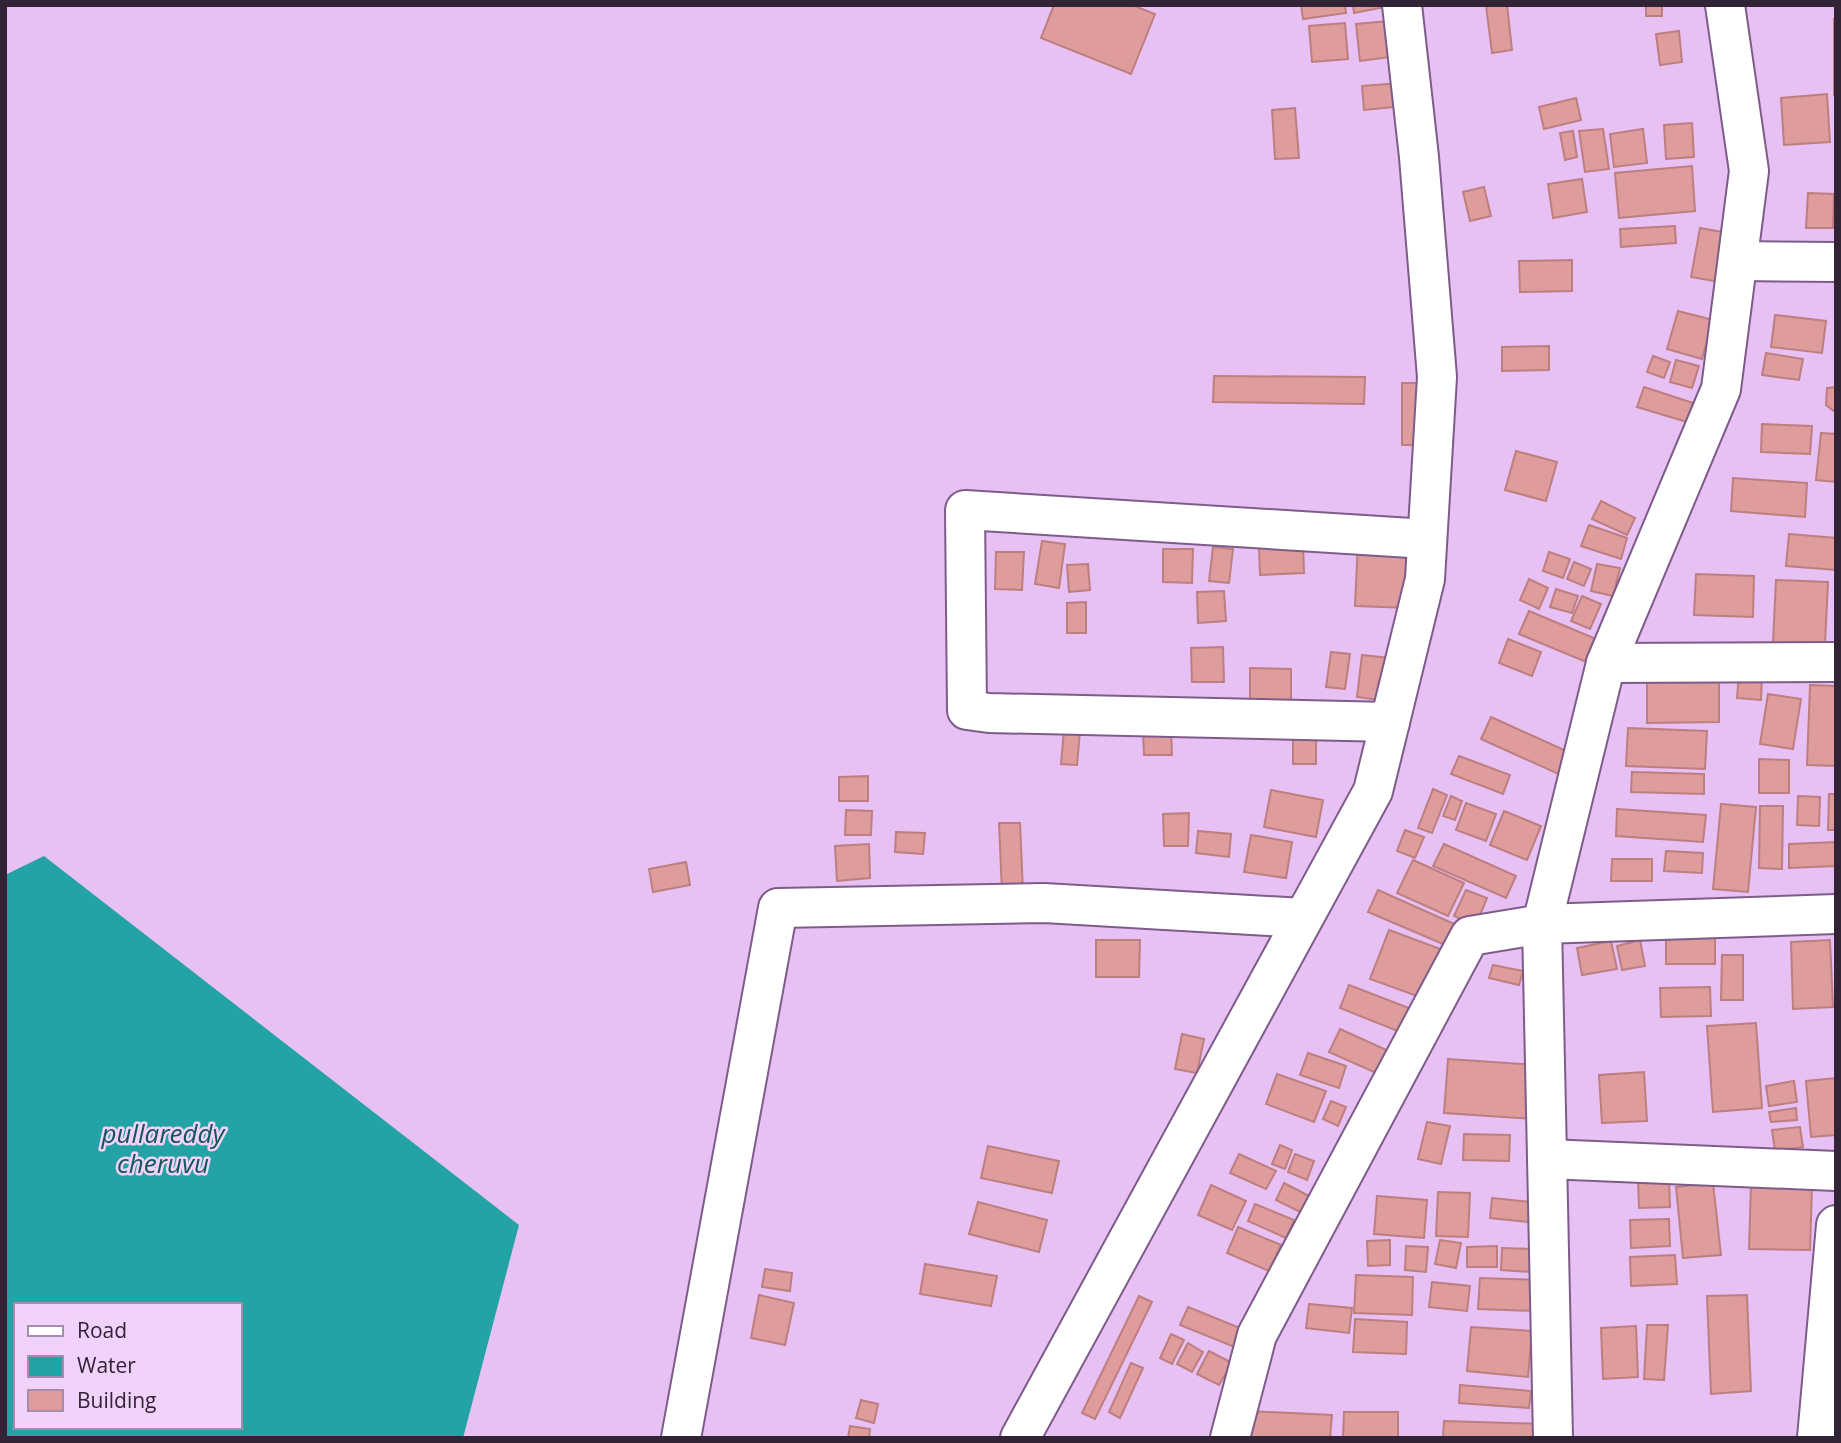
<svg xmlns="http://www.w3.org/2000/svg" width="1841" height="1443" font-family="'Open Sans',sans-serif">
<rect width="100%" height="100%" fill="#e7c1f4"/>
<path fill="#24a3a6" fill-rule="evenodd" d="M 44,856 L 519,1225 L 463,1438 L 5,1438 L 5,875 ZM 16,1305 L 240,1305 L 240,1427 L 16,1427 Z"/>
<g fill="#de9c9d" stroke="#be7e7f" stroke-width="2">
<polygon points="1054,5 1132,5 1155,14 1131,74 1041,38"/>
<polygon points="1301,5 1345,5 1346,13 1303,19"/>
<polygon points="1353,5 1395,5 1354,13"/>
<polygon points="1486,5 1507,5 1512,50 1492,53"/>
<rect x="1646" y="5" width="16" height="11"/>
<rect x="1834" y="19" width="2" height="76"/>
<polygon points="1388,21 1391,57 1360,61 1356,24"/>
<polygon points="1345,23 1348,59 1312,62 1309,26"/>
<polygon points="1679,31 1682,62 1660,65 1656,34"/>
<polygon points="1401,83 1403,106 1364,110 1362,86"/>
<polygon points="1827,94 1830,142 1784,145 1781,98"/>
<polygon points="1576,98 1581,120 1544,129 1539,107"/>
<polygon points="1295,108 1299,158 1275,159 1272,110"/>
<polygon points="1692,123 1694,157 1666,159 1664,125"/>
<polygon points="1603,129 1609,169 1585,172 1579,131"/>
<polygon points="1643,129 1647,163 1614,167 1610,134"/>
<polygon points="1573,131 1577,157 1565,160 1560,133"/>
<polygon points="1692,166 1695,211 1619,218 1615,173"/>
<polygon points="1582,179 1587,212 1553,218 1548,184"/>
<polygon points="1484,187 1491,216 1470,221 1463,192"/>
<polygon points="1808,193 1834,194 1833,228 1806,228"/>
<polygon points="1675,226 1676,243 1621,247 1620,229"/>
<polygon points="1700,228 1729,233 1720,282 1691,277"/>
<polygon points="1572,260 1572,291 1520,292 1519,261"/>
<polygon points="1678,311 1713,320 1702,359 1667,349"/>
<polygon points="1775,315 1826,321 1822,353 1771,347"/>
<polygon points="1549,346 1549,370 1502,371 1502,347"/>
<polygon points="1766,353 1803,359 1799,380 1762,375"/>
<polygon points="1653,356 1670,362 1664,378 1647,372"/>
<polygon points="1676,360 1699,366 1692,388 1670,382"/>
<polygon points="1214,376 1365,377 1364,404 1213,402"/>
<rect x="1402" y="383" width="28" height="62"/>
<polygon points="1644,387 1693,403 1687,422 1637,407"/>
<polygon points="1836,387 1836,405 1834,411 1826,405 1827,388"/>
<polygon points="1762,424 1812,426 1810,454 1761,452"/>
<polygon points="1821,433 1836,434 1836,482 1816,480"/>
<polygon points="1516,451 1557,462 1546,501 1505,490"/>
<polygon points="1733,478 1807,483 1805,517 1731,511"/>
<polygon points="1601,501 1635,518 1627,535 1592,519"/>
<polygon points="1589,525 1627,538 1621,559 1581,546"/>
<polygon points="1789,534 1836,538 1836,570 1786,566"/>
<polygon points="1042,541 1065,544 1059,588 1035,584"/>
<polygon points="1358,541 1412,543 1409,608 1355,606"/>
<polygon points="1303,544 1304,573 1260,575 1259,546"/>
<polygon points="1213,547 1233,549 1229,583 1209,581"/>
<polygon points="1163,549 1193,549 1192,583 1163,582"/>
<polygon points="996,552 1024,552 1022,590 995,589"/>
<polygon points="1549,552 1570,559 1563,578 1543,571"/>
<polygon points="1574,562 1591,569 1584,586 1567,579"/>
<polygon points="1088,564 1090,590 1069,592 1067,565"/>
<polygon points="1597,564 1620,568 1613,596 1591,591"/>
<polygon points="1696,574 1754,576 1753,617 1694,615"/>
<polygon points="1529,579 1548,588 1539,609 1520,600"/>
<polygon points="1776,580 1828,582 1825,644 1773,643"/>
<polygon points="1556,589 1578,596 1572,613 1550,607"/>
<polygon points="1224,591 1226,621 1198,623 1197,592"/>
<polygon points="1582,596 1601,604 1590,629 1571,621"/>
<polygon points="1086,602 1086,633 1067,633 1067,603"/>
<polygon points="1529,611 1601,641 1591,664 1519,634"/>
<polygon points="1508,639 1541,652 1532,676 1499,663"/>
<polygon points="1223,647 1224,682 1192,682 1191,648"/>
<polygon points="1331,652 1350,654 1345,689 1326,687"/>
<polygon points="1362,655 1399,659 1393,702 1357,697"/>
<polygon points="1250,668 1291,669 1291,701 1250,702"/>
<polygon points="1739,674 1762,675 1761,700 1737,698"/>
<polygon points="1647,676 1719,676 1719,722 1647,723"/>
<polygon points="1810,685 1836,686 1836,766 1807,765"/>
<polygon points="1768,694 1801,699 1793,749 1760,744"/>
<polygon points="1491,717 1573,754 1563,776 1481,739"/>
<polygon points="1628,728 1707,731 1705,769 1626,766"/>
<polygon points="1171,729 1172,755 1144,755 1143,730"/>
<polygon points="1064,730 1080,731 1077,765 1061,764"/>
<polygon points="1293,737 1316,738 1316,764 1293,764"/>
<polygon points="1459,756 1510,775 1503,794 1451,774"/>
<polygon points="1759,759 1789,760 1789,793 1759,793"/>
<polygon points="1632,772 1704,774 1704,794 1631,792"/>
<polygon points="868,776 868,801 839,801 839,777"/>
<polygon points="1433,789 1447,795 1432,833 1418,828"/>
<polygon points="1271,790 1323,800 1316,837 1264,827"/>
<polygon points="1829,794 1836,794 1836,830 1828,830"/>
<polygon points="1451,796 1462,801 1455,820 1443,816"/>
<polygon points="1798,796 1820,797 1819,826 1797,825"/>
<polygon points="1466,803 1496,814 1486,841 1456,830"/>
<polygon points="1721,804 1756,807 1748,892 1713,889"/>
<polygon points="1760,806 1783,806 1782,869 1759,868"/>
<polygon points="1617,809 1706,815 1703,842 1616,836"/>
<polygon points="846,810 872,811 871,835 845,835"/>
<polygon points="1504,811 1541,826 1527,860 1490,845"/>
<polygon points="1189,813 1188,846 1164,846 1163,814"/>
<polygon points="999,823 1020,823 1023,891 1002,892"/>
<polygon points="1405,830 1424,837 1415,858 1397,851"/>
<polygon points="1198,831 1231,834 1229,857 1196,853"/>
<polygon points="896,832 925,833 923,854 895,852"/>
<polygon points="1251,835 1292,842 1286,878 1244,872"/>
<polygon points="1836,842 1836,866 1789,868 1789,844"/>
<polygon points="869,844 870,878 837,881 835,846"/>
<polygon points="1444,844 1516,876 1506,898 1433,866"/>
<polygon points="1666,851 1703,853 1702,873 1664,871"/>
<polygon points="1612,859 1652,859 1652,881 1611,881"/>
<polygon points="1413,860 1464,883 1448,916 1397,893"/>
<polygon points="686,862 690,885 653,892 649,869"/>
<polygon points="1378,890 1461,927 1452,948 1368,912"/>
<polygon points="1466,890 1487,898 1476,925 1454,916"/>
<polygon points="1389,930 1446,951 1428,1000 1370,979"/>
<rect x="1666" y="931" width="49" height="33"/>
<polygon points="1096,940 1140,940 1139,977 1096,977"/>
<polygon points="1640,940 1645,966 1622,970 1617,946"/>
<polygon points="1830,940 1833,1007 1793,1009 1791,942"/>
<polygon points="1611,941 1617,969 1582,975 1577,948"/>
<polygon points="1722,955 1743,955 1743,1000 1721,1000"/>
<polygon points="1493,965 1523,971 1519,985 1489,978"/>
<polygon points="1349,985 1409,1008 1400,1032 1340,1008"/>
<polygon points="1710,987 1711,1016 1661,1017 1660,988"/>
<polygon points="1756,1023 1762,1108 1713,1112 1707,1026"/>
<polygon points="1340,1029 1393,1053 1383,1076 1329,1052"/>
<polygon points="1182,1034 1204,1039 1197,1073 1175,1069"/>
<polygon points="1308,1053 1346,1066 1339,1088 1300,1075"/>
<polygon points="1448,1059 1539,1065 1535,1119 1444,1113"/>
<polygon points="1644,1072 1647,1121 1602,1123 1599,1075"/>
<polygon points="1277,1074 1326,1091 1314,1122 1266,1104"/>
<polygon points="1836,1078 1836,1135 1811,1137 1806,1081"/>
<polygon points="1794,1081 1797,1102 1769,1106 1766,1086"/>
<polygon points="1331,1101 1346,1107 1338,1126 1323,1119"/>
<polygon points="1796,1108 1797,1120 1771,1122 1769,1112"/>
<polygon points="1427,1122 1450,1126 1441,1164 1418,1159"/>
<polygon points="1800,1127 1803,1147 1775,1151 1772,1130"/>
<polygon points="1464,1134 1510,1135 1509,1161 1463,1160"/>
<polygon points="1280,1145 1292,1150 1285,1169 1272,1164"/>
<polygon points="988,1146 1059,1161 1052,1193 981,1178"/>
<polygon points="1239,1154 1276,1171 1266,1189 1230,1173"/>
<polygon points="1295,1154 1314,1161 1307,1180 1288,1172"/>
<polygon points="1669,1178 1670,1207 1639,1208 1638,1179"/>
<polygon points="1284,1183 1311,1197 1302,1213 1276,1200"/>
<polygon points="1713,1183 1721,1255 1683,1258 1676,1187"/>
<polygon points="1751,1183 1812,1186 1810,1250 1749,1249"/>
<polygon points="1211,1185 1246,1201 1232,1230 1198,1215"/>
<polygon points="1438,1192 1470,1193 1468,1237 1436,1236"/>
<polygon points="1377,1196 1427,1200 1424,1238 1374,1234"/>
<polygon points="1492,1198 1532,1202 1529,1222 1490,1218"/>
<polygon points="978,1202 1047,1220 1039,1252 969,1234"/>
<polygon points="1255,1204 1294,1220 1286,1238 1248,1221"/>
<polygon points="1669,1219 1670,1246 1631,1248 1630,1220"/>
<polygon points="1238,1227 1281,1245 1269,1271 1227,1253"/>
<polygon points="1390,1240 1390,1265 1368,1266 1367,1241"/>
<polygon points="1440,1240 1461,1243 1456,1268 1435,1264"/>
<polygon points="1406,1246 1428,1247 1426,1272 1405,1270"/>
<polygon points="1497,1246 1497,1267 1467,1267 1467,1247"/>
<polygon points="1502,1248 1531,1249 1530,1272 1501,1270"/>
<polygon points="1675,1255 1677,1284 1631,1286 1630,1257"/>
<polygon points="925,1264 997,1276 991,1306 920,1294"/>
<polygon points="765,1269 792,1273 790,1291 762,1287"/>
<polygon points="1356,1275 1413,1277 1412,1315 1354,1313"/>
<polygon points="1480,1278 1539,1280 1537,1311 1478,1309"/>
<polygon points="1432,1282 1470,1286 1467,1311 1429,1307"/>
<polygon points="759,1295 794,1303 785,1345 751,1338"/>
<polygon points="1747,1295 1751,1391 1711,1394 1707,1296"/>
<polygon points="1139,1296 1152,1302 1095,1419 1082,1413"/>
<polygon points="1309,1304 1352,1308 1349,1333 1306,1328"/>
<polygon points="1188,1307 1245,1330 1237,1348 1180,1325"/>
<polygon points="1355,1319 1407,1322 1406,1354 1353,1352"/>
<polygon points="1647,1325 1668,1325 1664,1380 1644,1379"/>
<polygon points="1636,1326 1638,1377 1603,1379 1601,1328"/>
<polygon points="1471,1327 1532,1331 1528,1377 1467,1371"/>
<polygon points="1171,1334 1184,1340 1172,1364 1160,1358"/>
<polygon points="1188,1343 1203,1352 1192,1372 1177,1364"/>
<polygon points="1209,1351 1232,1363 1219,1385 1197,1374"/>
<polygon points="1131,1363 1143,1368 1120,1418 1109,1412"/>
<polygon points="1460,1385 1531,1391 1529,1408 1459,1403"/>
<polygon points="861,1400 878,1404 874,1423 856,1418"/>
<polygon points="1248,1411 1332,1415 1330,1438 1247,1438"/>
<polygon points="1344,1412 1398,1412 1398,1438 1343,1438"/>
<polygon points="1444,1421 1546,1424 1546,1438 1443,1438"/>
<polygon points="850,1426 870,1429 869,1438 848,1438"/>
</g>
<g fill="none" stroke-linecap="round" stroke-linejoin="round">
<defs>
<g id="minor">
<polyline points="1738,261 1836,262"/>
<polyline points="1606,663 1836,662"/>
<polyline points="1390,722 989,713 967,710 965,510 1427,539"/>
<polyline points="1547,1159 1836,1171"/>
<polyline points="681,1438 778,908 1044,903 1303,918"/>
<polyline points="1020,1438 1373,791 1425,579 1437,377 1419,157 1402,5"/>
<polyline points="1230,1438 1257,1335 1470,936 1542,924 1836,914"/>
<polyline points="1817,1438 1836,1225"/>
</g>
<polyline id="secondary" points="1553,1438 1542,924 1606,663 1721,389 1749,171 1725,5"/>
</defs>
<use href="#minor" stroke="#7e5c89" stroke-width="42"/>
<use href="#secondary" stroke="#7e5c89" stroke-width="42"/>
<use href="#minor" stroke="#fff" stroke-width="38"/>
<use href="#secondary" stroke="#fff" stroke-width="38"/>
</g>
<g text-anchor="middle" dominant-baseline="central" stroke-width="5" stroke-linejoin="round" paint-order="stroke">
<g font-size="26" font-style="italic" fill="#135658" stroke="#f0d2fa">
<text x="163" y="1133">pullareddy<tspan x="163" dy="30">cheruvu</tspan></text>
</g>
</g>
<rect width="1841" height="1443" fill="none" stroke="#322337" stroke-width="14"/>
<rect x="14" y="1303" width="228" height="126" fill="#f0d2fa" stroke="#a48cac" stroke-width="2"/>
<rect x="28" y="1326" width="35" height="10" fill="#ffffff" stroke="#a48cac" stroke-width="2"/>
<text x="77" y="1338" font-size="21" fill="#322337">Road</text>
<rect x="28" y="1356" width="35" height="21" fill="#24a3a6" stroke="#a48cac" stroke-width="2"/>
<text x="77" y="1373" font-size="21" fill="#322337">Water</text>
<rect x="28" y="1390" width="35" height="21" fill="#de9c9d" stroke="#a48cac" stroke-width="2"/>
<text x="77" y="1408" font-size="21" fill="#322337">Building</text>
</svg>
